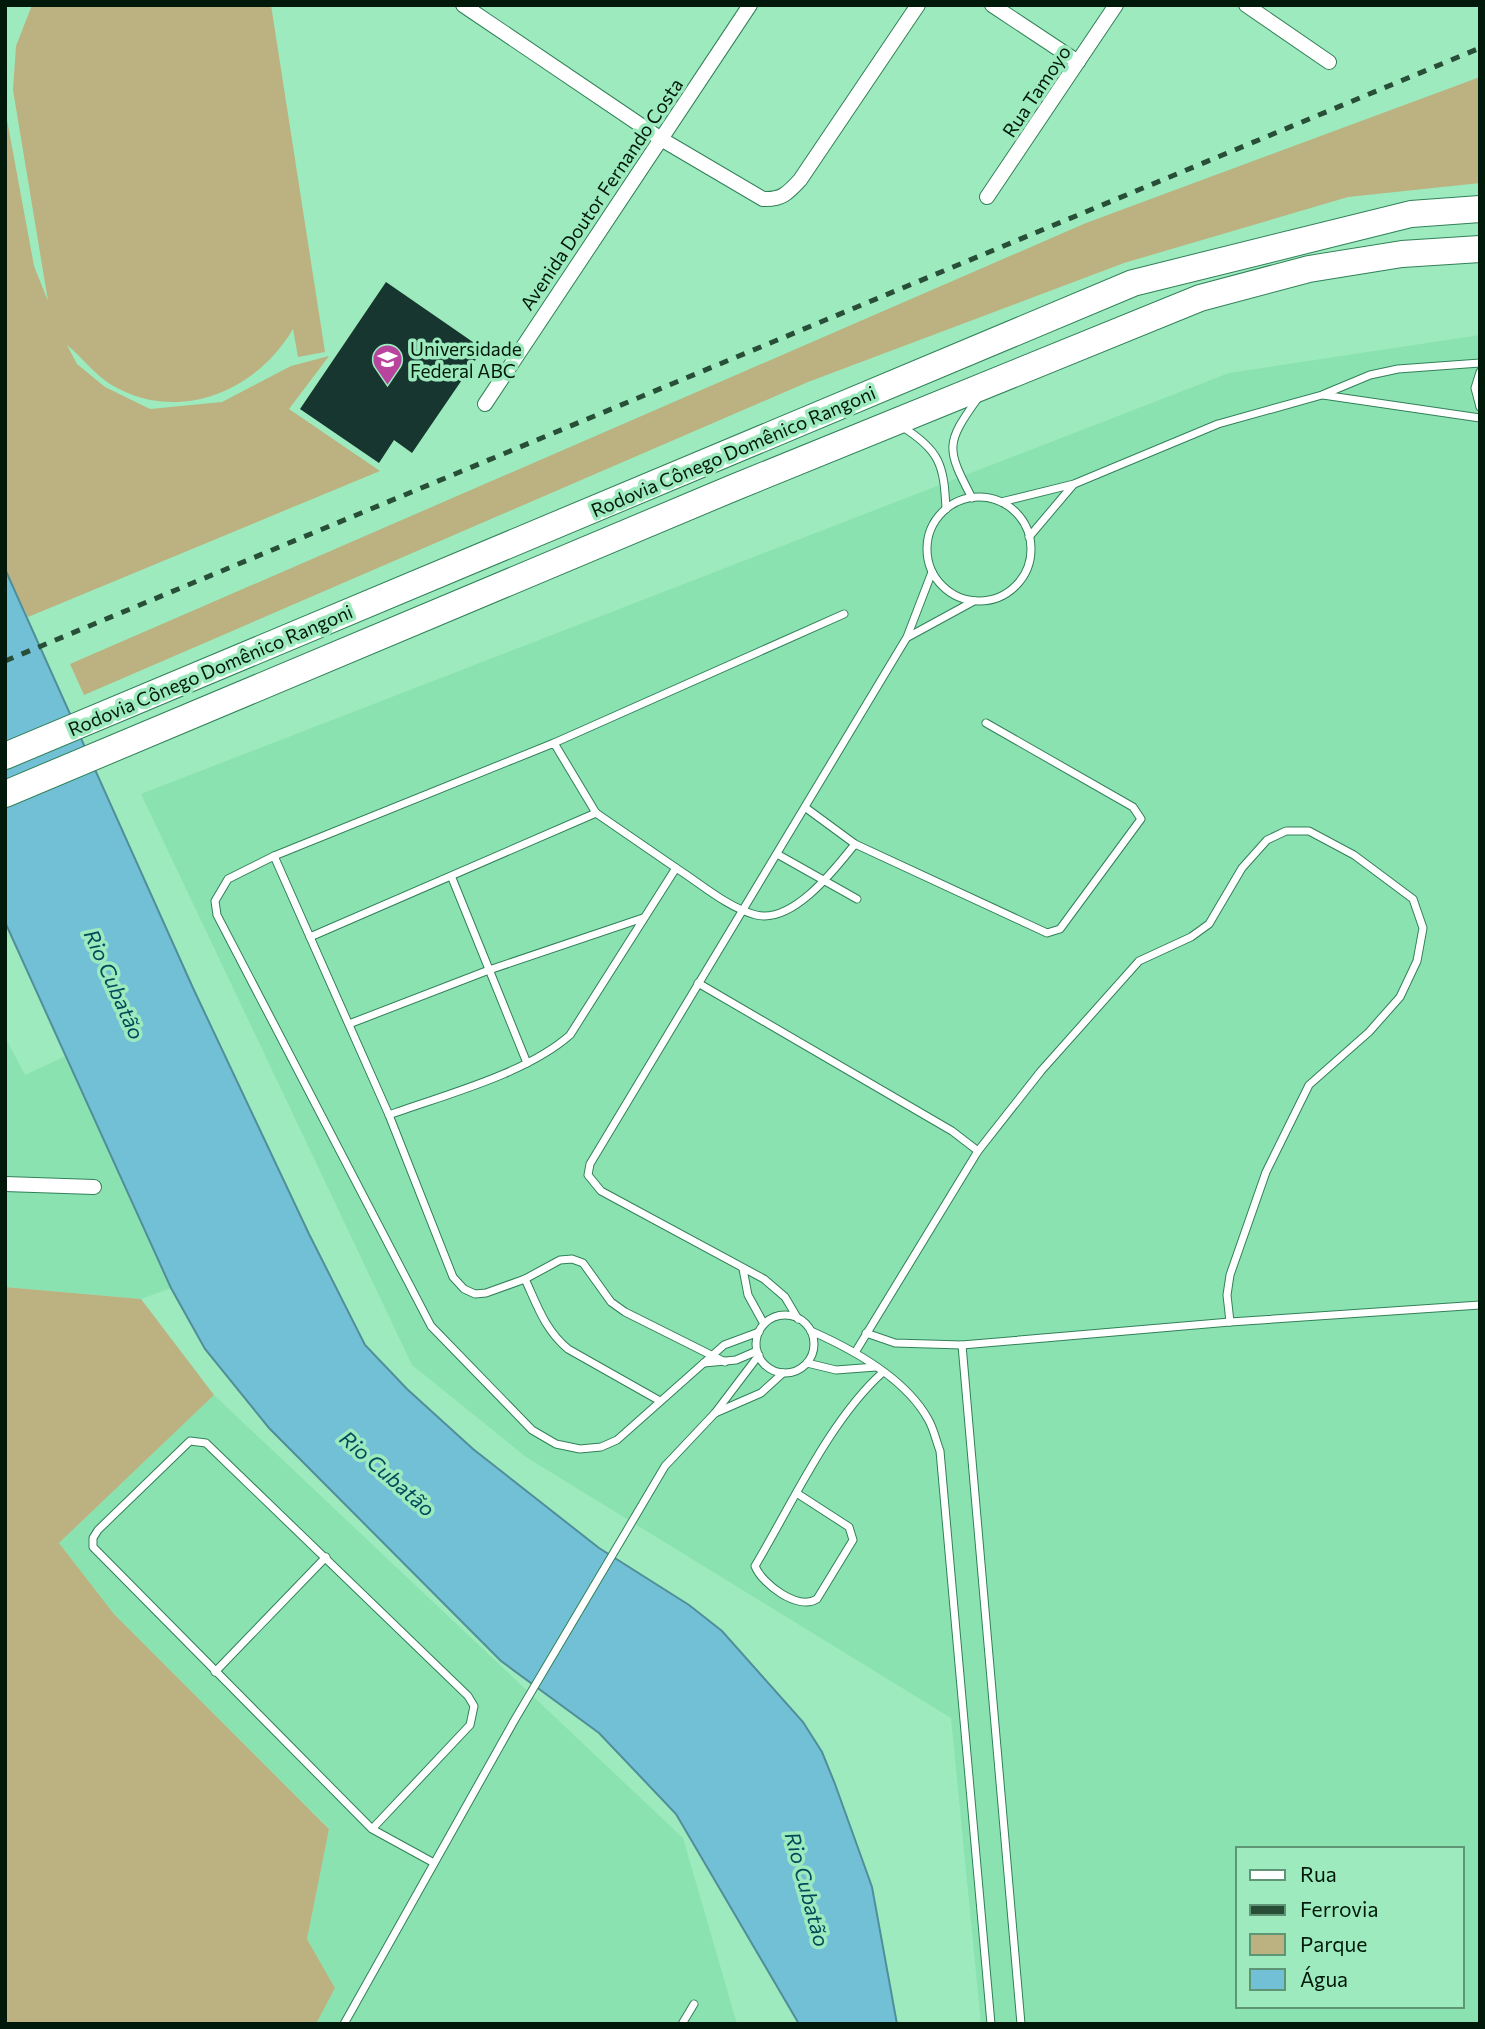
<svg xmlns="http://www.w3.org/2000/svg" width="1485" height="2029" font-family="Commissioner,sans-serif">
<rect width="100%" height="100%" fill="#9ceabd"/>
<g fill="#8be2b1" fill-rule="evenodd">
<path d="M 1480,335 L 1480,2024 L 981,2024 L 951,1718 L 526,1457 L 412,1365 L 141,794 L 1229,373 ZM 1238,1849 L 1462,1849 L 1462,2006 L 1238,2006 Z"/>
<polygon points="5,1037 25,1075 68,1055 171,1288 141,1299 5,1287"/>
<polygon points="214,1395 683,1838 737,2024 316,2024 335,1988 307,1939 329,1828 114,1614 59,1543"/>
</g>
<g fill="#bcb281">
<path d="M 32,5 L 271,5 L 325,352 L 298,357 L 293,329 C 256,392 177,425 110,384 C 93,373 81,356 67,345 L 77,364 L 105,387 L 150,409 L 222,402 L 291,366 L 329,356 L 289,409 L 380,471 L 28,617 L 5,569 L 5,109 L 34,266 L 48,301 L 13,90 L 16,46 Z"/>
<polygon points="1480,77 1480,183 1348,197 1124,263 808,382 84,695 70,664 1086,223"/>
<polygon points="5,1287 141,1299 214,1395 59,1543 114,1614 329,1829 307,1939 335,1988 316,2024 5,2024"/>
</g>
<polygon fill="#72c0d6" stroke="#508e99" stroke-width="2" points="5,569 193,988 309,1234 365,1345 407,1389 473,1449 599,1548 689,1605 722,1631 803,1722 822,1752 835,1784 872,1887 897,2024 799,2024 676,1814 599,1733 501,1661 269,1428 205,1349 171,1288 5,922"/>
<polygon fill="#16362f" points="386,282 483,349 412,453 394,440 379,463 300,409"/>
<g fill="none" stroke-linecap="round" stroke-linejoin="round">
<defs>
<g id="service">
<polyline points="1480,372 1475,388 1480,407"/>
<polyline points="1323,395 1480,418"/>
<path d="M 901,426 C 940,450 944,465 946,509"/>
<circle cx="979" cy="549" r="52"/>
<path d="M 972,498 C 946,448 945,444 978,398"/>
<polyline points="1001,502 1074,484 1218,424 1322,395 1370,375 1398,369 1480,363"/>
<polyline points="1029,537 1073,485"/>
<polyline points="908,637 974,601"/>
<polyline points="554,743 844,614"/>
<polyline points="806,808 855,844 1047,933 1060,929 1141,819 1133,807 986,723"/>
<polyline points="777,854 857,899"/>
<polyline points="274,856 389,1115"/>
<polyline points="676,868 596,813 554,743 274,856 228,879 215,901 217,915 431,1326 532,1430 556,1444 580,1449 601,1447 617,1440 724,1345 759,1332"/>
<polyline points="452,878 527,1063"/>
<polyline points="310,937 596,813"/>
<polyline points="698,983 952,1131 978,1151 856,1351"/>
<polyline points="349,1024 489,970 643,918"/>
<polyline points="978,1151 1041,1071 1139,961 1191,937 1209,924 1242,868 1267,840 1286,831 1309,831 1354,855 1413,899 1423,928 1417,961 1400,997 1369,1032 1309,1085 1266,1172 1230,1275 1227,1295 1230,1322"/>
<polyline points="743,1269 748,1295 764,1324"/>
<path d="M 525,1279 C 537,1305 545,1330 568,1349 L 660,1401"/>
<circle cx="785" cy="1344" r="29"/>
<polyline points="798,1319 785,1297 764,1279 601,1191 588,1175 590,1164 907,637 932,572"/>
<path d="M 811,1331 C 852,1349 905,1378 928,1419 C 934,1429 936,1441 940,1451 L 991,2024"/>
<polyline points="866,1333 895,1343 962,1345 1230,1322 1480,1305"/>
<polyline points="962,1345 1021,2024"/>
<path d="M 725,1362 L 625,1312 L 611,1302 L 583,1263 L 572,1259 L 560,1260 L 525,1279 L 486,1293 L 475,1294 L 464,1289 L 453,1277 L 389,1115 C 444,1095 526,1074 570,1035 L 676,868 C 700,883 728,908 756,915 C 793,924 835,869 855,844"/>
<polyline points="704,1363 736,1360 757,1351"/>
<polyline points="807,1363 836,1370 876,1367"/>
<polyline points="715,1413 761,1393 783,1373"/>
<path d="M 798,1494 L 849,1527 L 853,1540 L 817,1599 C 798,1611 762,1584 755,1566 C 792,1504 830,1420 882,1373"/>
<polyline points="215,1672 326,1557"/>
<polyline points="372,1829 470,1725 474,1706 468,1696 206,1443 190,1441 98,1530 93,1538 93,1547 372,1829 434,1863"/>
<polyline points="344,2024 514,1721 665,1466 715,1413 759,1355"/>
<polyline points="682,2024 694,2004"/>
</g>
<g id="minor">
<path d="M 463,5 L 661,139 L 763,199 C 782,200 788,193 800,180 L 918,5"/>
<polyline points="992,5 1078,62"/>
<polyline points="1246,5 1329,62"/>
<polyline points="987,197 1116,5"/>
<polyline points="485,404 750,5"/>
<polyline points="5,1184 94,1187"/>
</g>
<g id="motorway">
<polyline points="5,756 1133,283 1411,214 1480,209"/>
<polyline points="5,794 733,488 1200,298 1309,269 1402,254 1480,249"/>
</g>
</defs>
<use href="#service" stroke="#318058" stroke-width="9"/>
<use href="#minor" stroke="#318058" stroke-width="16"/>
<use href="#motorway" stroke="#318058" stroke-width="28"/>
<use href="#service" stroke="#fff" stroke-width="7"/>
<use href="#minor" stroke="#fff" stroke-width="14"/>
<use href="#motorway" stroke="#fff" stroke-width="26"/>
<polyline stroke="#284e38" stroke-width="5" stroke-dasharray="9 9" stroke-linecap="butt" points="5,661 1480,48"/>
</g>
<defs>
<symbol id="university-pin" viewBox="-11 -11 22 30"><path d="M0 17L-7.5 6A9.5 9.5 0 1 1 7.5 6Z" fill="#b9449d" stroke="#9ceabd"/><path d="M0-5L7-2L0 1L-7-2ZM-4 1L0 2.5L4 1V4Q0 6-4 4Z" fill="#fff"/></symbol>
</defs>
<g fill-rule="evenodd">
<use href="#university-pin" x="370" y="342" width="35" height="47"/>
</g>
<g text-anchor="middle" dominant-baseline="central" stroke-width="7" stroke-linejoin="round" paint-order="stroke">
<g font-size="19" fill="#00190a" stroke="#9ceabd">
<text transform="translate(1036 91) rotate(-56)">Rua Tamoyo</text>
<text transform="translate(601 194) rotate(-56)">Avenida Doutor Fernando Costa</text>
<text transform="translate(733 451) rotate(-23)">Rodovia Cônego Domênico Rangoni</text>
<text transform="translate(210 670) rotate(-23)">Rodovia Cônego Domênico Rangoni</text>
</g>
<g font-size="19" fill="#00190a" stroke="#9ceabd" text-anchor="start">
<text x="410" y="348">Universidade<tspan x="410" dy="22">Federal ABC</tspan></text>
</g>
<g font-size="21" font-style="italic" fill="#004a5a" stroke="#9ceabd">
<text transform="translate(115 984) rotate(66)">Rio Cubatão</text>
<text transform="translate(388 1473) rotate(41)">Rio Cubatão</text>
<text transform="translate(808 1889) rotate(75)">Rio Cubatão</text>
</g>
</g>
<rect width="1485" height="2029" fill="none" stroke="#00190a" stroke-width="14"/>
<rect x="1236" y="1847" width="228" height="161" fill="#9ceabd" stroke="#5e9675" stroke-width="2"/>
<rect x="1250" y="1870" width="35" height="10" fill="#ffffff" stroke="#5e9675" stroke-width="2"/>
<text x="1300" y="1882" font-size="21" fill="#00190a">Rua</text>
<rect x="1250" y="1905" width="35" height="10" fill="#284e38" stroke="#5e9675" stroke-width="2"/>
<text x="1300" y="1917" font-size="21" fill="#00190a">Ferrovia</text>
<rect x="1250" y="1934" width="35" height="21" fill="#bcb281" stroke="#5e9675" stroke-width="2"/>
<text x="1300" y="1952" font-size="21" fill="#00190a">Parque</text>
<rect x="1250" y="1969" width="35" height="21" fill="#72c0d6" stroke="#5e9675" stroke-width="2"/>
<text x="1300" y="1987" font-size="21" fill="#00190a">Água</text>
</svg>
